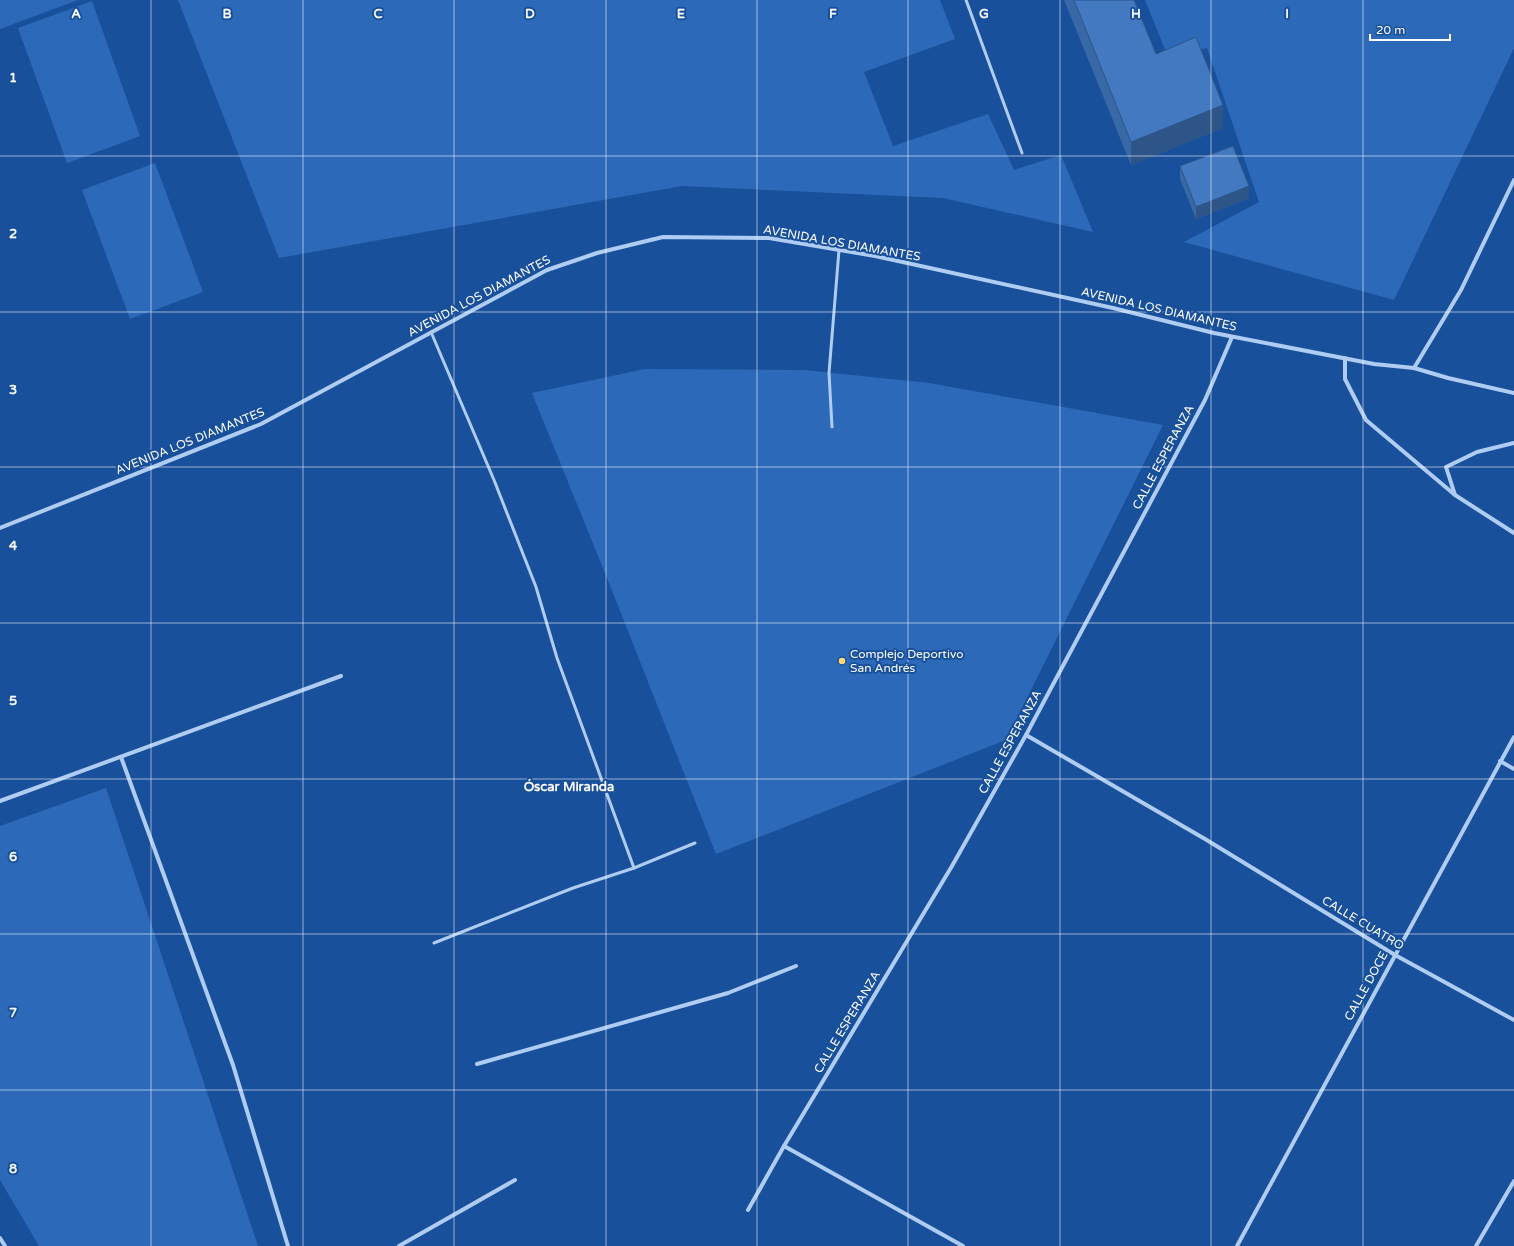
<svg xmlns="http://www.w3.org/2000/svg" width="1514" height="1246" font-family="'Varela Round',sans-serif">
<rect width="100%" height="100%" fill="#19509b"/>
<g fill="#2c6ab9">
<polygon points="0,0 78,0 0,29"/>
<polygon points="178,0 940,0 955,39 864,72 893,146 988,114 1014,170 1061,155 1093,232 943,198 682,186 279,258"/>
<polygon points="1145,0 1514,0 1514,48 1394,300 1184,242 1259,202 1207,48 1168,57"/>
<polygon points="92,1 140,136 67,163 18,28"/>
<polygon points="155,163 203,292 130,319 82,190"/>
<polygon points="645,369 804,370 929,383 1163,425 1006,740 716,854 609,583 532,393"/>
<polygon points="106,788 258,1246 39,1246 0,1180 0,826"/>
</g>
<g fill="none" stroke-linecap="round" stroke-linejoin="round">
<g stroke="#afccf2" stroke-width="3">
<polyline points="966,0 1022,153"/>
<polyline points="431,332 494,480 536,587 557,658 634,868"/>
<polyline points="832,427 829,373 839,250"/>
<polyline points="434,943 573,888 634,868 695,843"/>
</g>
<g stroke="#afccf2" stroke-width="4">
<polyline points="1345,358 1345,379 1366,420 1455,495 1514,533"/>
<polyline points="1414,368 1461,290 1514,180"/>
<polyline points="1455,495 1446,467 1477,452 1514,443"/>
<polyline points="0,528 261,424 547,270 597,253 663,237 769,238 875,256 1113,308 1214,333 1374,364 1414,368 1448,378 1514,393"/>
<polyline points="1026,735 1205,839 1395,955 1514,1020"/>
<polyline points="121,757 233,1065 288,1246"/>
<polyline points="1500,761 1514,769"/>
<polyline points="0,801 341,676"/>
<polyline points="477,1064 728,993 796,966"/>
<polyline points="784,1146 963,1246"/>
<polyline points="748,1210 784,1146 952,866 1026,735 1205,400 1232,337"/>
<polyline points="0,1238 5,1246"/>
<polyline points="399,1246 515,1180"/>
<polyline points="1237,1246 1514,737"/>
<polyline points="1476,1246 1514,1181"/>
</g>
</g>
<g fill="#3968a6">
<polygon points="1064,0 1134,0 1156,54 1223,128 1131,165"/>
<polygon points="1180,166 1249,198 1196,219 1180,179"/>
</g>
<g fill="#2e5587">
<polygon points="1223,105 1223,128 1131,165 1131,142"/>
<polygon points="1249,186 1249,198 1196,219 1196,207"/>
</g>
<g fill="#4279c1" stroke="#2e5587">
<polygon points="1074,0 1134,0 1156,54 1196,37 1223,105 1131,142"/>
<polygon points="1233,146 1249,186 1196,207 1180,166"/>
</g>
<path fill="none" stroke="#fff" stroke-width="1" stroke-opacity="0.55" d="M 151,0 L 151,1246M 303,0 L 303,1246M 454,0 L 454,1246M 606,0 L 606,1246M 757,0 L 757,1246M 908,0 L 908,1246M 1060,0 L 1060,1246M 1211,0 L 1211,1246M 1363,0 L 1363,1246M 0,156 L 1514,156M 0,312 L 1514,312M 0,467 L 1514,467M 0,623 L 1514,623M 0,779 L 1514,779M 0,934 L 1514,934M 0,1090 L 1514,1090"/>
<circle fill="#ffd870" stroke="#19509b" stroke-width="1.5" cx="842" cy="661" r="4"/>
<g text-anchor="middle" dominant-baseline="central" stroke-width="4" stroke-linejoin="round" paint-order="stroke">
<g font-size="12" fill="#fff" stroke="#19509b">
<text transform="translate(842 243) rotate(10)">AVENIDA LOS DIAMANTES</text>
<text transform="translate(479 296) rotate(-28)">AVENIDA LOS DIAMANTES</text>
<text transform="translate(1159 309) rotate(13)">AVENIDA LOS DIAMANTES</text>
<text transform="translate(190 441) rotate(-22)">AVENIDA LOS DIAMANTES</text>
<text transform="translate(1163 457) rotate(-62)">CALLE ESPERANZA</text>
<text transform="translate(1010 742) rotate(-61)">CALLE ESPERANZA</text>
<text transform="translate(1363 923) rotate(31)">CALLE CUATRO</text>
<text transform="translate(1366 986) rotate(-61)">CALLE DOCE</text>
<text transform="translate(847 1022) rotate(-59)">CALLE ESPERANZA</text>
</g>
<g font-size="12" fill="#fff" stroke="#19509b" text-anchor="start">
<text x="850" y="654">Complejo Deportivo<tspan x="850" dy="14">San Andrés</tspan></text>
</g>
<g font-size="13" font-weight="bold" fill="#fff" stroke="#19509b">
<text x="569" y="787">Óscar Miranda</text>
</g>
</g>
<g font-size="13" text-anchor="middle" font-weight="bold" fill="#fff" stroke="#19509b" stroke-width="4" stroke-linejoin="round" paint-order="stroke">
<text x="76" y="18">A</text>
<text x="227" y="18">B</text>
<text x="378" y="18">C</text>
<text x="530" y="18">D</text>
<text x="681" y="18">E</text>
<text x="833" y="18">F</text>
<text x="984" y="18">G</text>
<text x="1136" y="18">H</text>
<text x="1287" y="18">I</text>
<text x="13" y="82">1</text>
<text x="13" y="238">2</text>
<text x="13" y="394">3</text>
<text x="13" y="550">4</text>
<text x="13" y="705">5</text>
<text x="13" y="861">6</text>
<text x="13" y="1017">7</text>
<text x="13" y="1173">8</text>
</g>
<path d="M1370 34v6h80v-6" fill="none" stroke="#ffffff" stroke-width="2"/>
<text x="1376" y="34" font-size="12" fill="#ffffff" stroke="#19509b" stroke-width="3" paint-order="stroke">20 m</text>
</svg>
